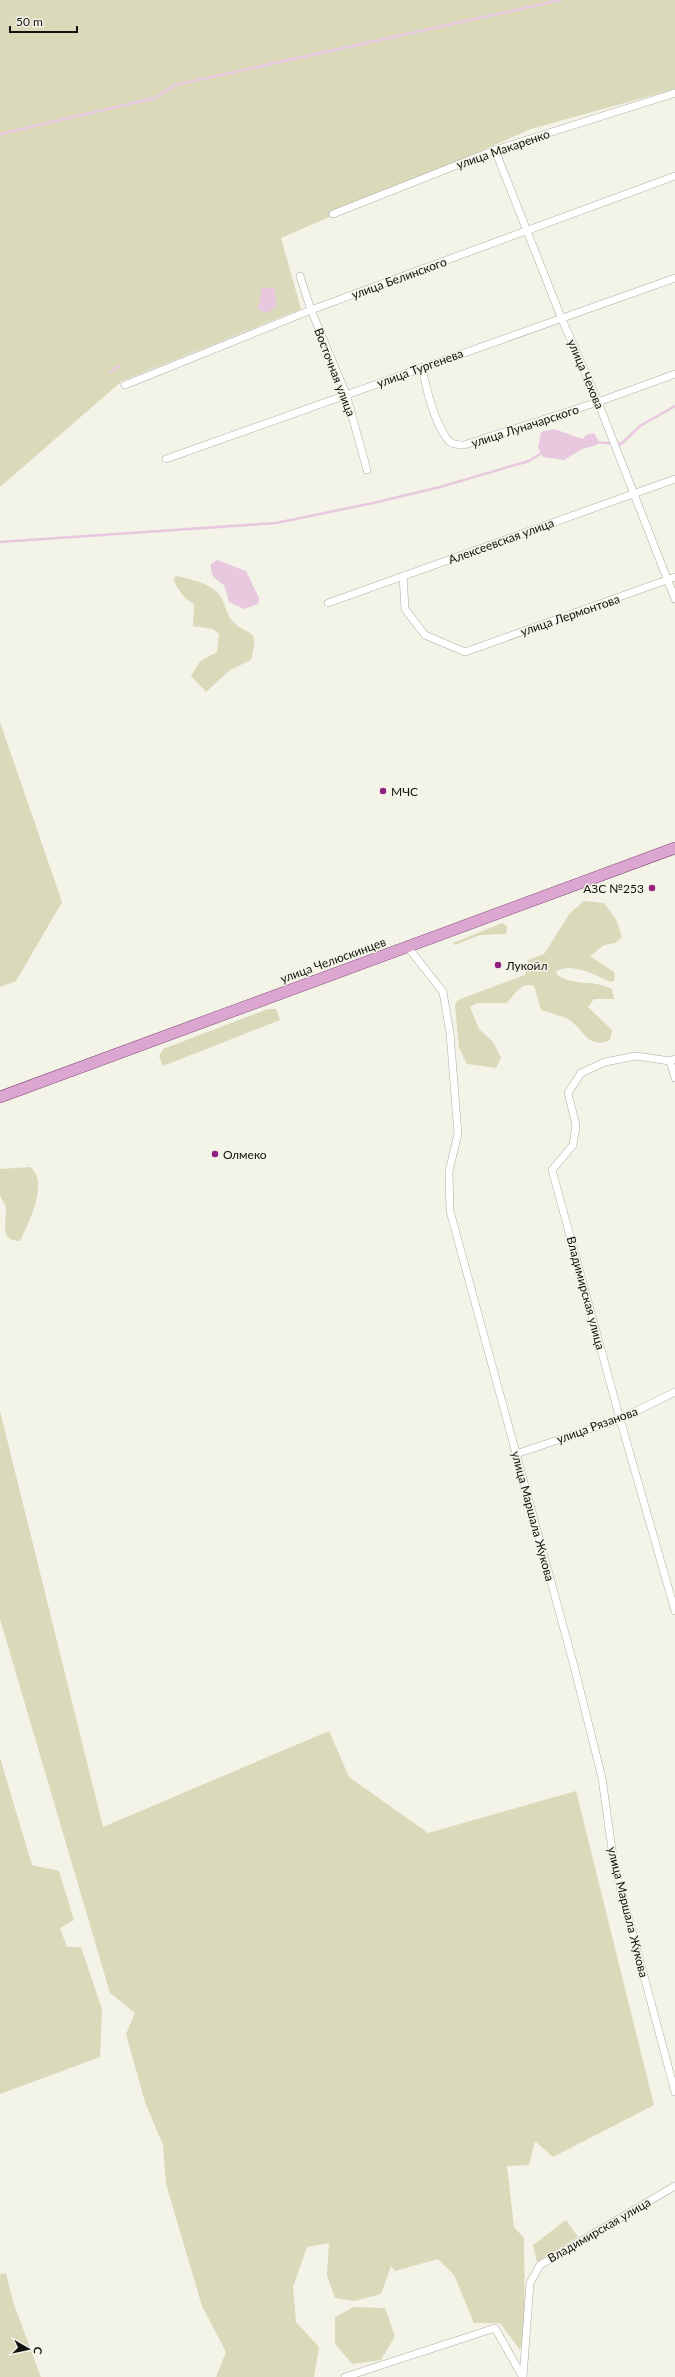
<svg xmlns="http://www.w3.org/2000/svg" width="675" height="2377" font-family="Lato,sans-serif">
<rect width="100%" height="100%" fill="#f3f3e8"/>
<g fill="#dad9ba">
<polygon points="0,0 675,0 675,89 531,129 281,238 301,309 122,381 0,487"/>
<path d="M 176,576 C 191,579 215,584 222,599 C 225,605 228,617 233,622 C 252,639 259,626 251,660 L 230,670 L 206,692 L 191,676 L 200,661 L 217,652 L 219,634 L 213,629 L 193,626 L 194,604 C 183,598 179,591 173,579 Z"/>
<polygon points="0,722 62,902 16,981 0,987"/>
<path d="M 584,901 L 604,903 L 616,919 L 622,937 L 615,943 L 604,945 L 590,956 L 614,972 L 615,980 L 611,982 C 595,975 572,962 556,971 L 557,975 C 577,987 592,979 612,989 L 614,999 L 594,999 L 588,1007 L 612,1030 L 610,1040 C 589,1049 585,1032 571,1021 C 564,1016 550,1013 541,1010 L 534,986 C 521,981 515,994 507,1003 L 477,1003 L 470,1007 L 479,1029 L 493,1042 L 501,1058 L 496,1068 L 467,1064 L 459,1048 L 455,1004 L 458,1000 L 525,975 L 528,960 L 544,954 L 570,913 Z"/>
<polygon points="502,923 507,926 506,934 480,935 455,945 453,943"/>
<polygon points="268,1009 276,1009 280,1020 163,1066 159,1056 163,1049"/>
<path d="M 30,1167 C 50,1182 28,1224 20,1241 C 0,1241 6,1226 6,1209 C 6,1204 1,1200 0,1195 C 0,1187 0,1177 0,1169 Z"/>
<polygon points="0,1411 103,1827 329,1731 349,1777 428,1833 576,1791 654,2105 553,2157 535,2141 529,2165 507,2166 514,2227 524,2238 525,2333 520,2350 500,2323 474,2323 454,2275 438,2259 395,2271 391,2266 381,2294 354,2301 335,2298 327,2275 329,2243 307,2247 293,2287 296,2322 319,2347 314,2377 216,2377 226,2352 202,2306 166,2184 163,2145 145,2102 126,2034 135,2013 110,1993 0,1619"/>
<polygon points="0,1758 32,1865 59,1871 74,1920 60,1928 67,1947 81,1947 102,2009 100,2057 0,2094"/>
<polygon points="566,2220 578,2237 537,2262 533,2245"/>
<polygon points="6,2273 13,2302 41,2377 0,2377 0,2274"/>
<polygon points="354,2307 385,2308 395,2336 381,2360 352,2364 335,2344 335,2317"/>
</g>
<g fill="#e7c8df">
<polygon points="262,288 274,288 277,306 267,313 258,309"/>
<polygon points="554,429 583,439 586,435 594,433 598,440 597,445 582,449 564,460 543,457 538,448 541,432"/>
<path d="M 217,560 L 246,571 L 259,598 L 258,604 L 244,609 L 229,602 L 224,585 C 215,579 210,576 211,564 Z"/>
</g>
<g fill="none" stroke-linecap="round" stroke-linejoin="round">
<g stroke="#e7c8df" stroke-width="2.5">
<polyline points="0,134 155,98 175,85 561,0"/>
<polyline points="111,372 119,366"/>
<polyline points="594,442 621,444 640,426 675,406"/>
<polyline points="0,542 276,523 373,503 440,487 529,461 543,452"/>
</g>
<defs>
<g id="street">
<polyline points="495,150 561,317 598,402 675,599"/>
<polyline points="333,214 495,150 675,93"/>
<polyline points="300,276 311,310 346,394 367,470"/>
<path d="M 422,367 C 426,388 435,425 449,441 C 453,445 459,445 464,445 L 598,402 L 675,374"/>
<polyline points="125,385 311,310 675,176"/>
<polyline points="166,459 675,278"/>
<polyline points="403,576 405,609 425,635 465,652 675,577"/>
<polyline points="328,603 675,479"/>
<polyline points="407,946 443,992 450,1033 458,1134 449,1171 450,1211 574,1666 602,1778 614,1864 675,2092"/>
<polyline points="675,1059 670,1061 675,1078"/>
<polyline points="670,1061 636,1056 605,1062 581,1073 568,1093 576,1125 573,1145 552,1170 620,1419 675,1611"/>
<polyline points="516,1454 620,1419 675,1392"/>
<polyline points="345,2377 495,2328 521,2374"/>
<polyline points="523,2377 530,2283 540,2265 675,2186"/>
</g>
<polyline id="primary" points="0,1097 675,848"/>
</defs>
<use href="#street" stroke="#aeaea3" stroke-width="8"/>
<use href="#primary" stroke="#854d79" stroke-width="12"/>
<use href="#street" stroke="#fff" stroke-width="7"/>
<use href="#primary" stroke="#dba7d1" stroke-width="11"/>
</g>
<g fill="#901f80" stroke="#f3f3e8" stroke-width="1.5">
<circle cx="383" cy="791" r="4"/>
<circle cx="652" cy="888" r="4"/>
<circle cx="498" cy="965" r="4"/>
<circle cx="215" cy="1154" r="4"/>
</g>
<g text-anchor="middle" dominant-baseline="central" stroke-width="3" stroke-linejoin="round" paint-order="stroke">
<g font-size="12" fill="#12120e" stroke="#f3f3e8">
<text transform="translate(503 149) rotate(-19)">улица Макаренко</text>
<text transform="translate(399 278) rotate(-20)">улица Белинского</text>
<text transform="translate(420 368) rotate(-20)">улица Тургенева</text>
<text transform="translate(335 372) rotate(69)">Восточная улица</text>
<text transform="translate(586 374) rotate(67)">улица Чехова</text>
<text transform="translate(525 426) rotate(-18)">улица Луначарского</text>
<text transform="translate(501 541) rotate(-20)">Алексеевская улица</text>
<text transform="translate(570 615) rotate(-19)">улица Лермонтова</text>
<text transform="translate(333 960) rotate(-20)">улица Челюскинцев</text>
<text transform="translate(586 1293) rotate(75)">Владимирская улица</text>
<text transform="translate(597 1425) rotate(-20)">улица Рязанова</text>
<text transform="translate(533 1516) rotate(75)">улица Маршала Жукова</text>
<text transform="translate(628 1912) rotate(76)">улица Маршала Жукова</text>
<text transform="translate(599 2230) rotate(-30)">Владимирская улица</text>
</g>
<g font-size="12" fill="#12120e" stroke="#f3f3e8" text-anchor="start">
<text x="391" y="791">МЧС</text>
<text x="644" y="888" text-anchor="end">АЗС №253</text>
<text x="506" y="965">Лукойл</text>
<text x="223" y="1154">Олмеко</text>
</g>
</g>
<g transform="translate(28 2349) rotate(99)" stroke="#f3f3e8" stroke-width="3" paint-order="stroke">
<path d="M0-3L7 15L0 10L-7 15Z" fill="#12120e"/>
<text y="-6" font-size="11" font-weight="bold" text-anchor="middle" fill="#12120e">С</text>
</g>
<path d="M10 26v6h67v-6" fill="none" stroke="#12120e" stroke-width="2"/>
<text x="16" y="26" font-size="12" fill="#12120e" stroke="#f3f3e8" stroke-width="3" paint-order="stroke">50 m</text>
</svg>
